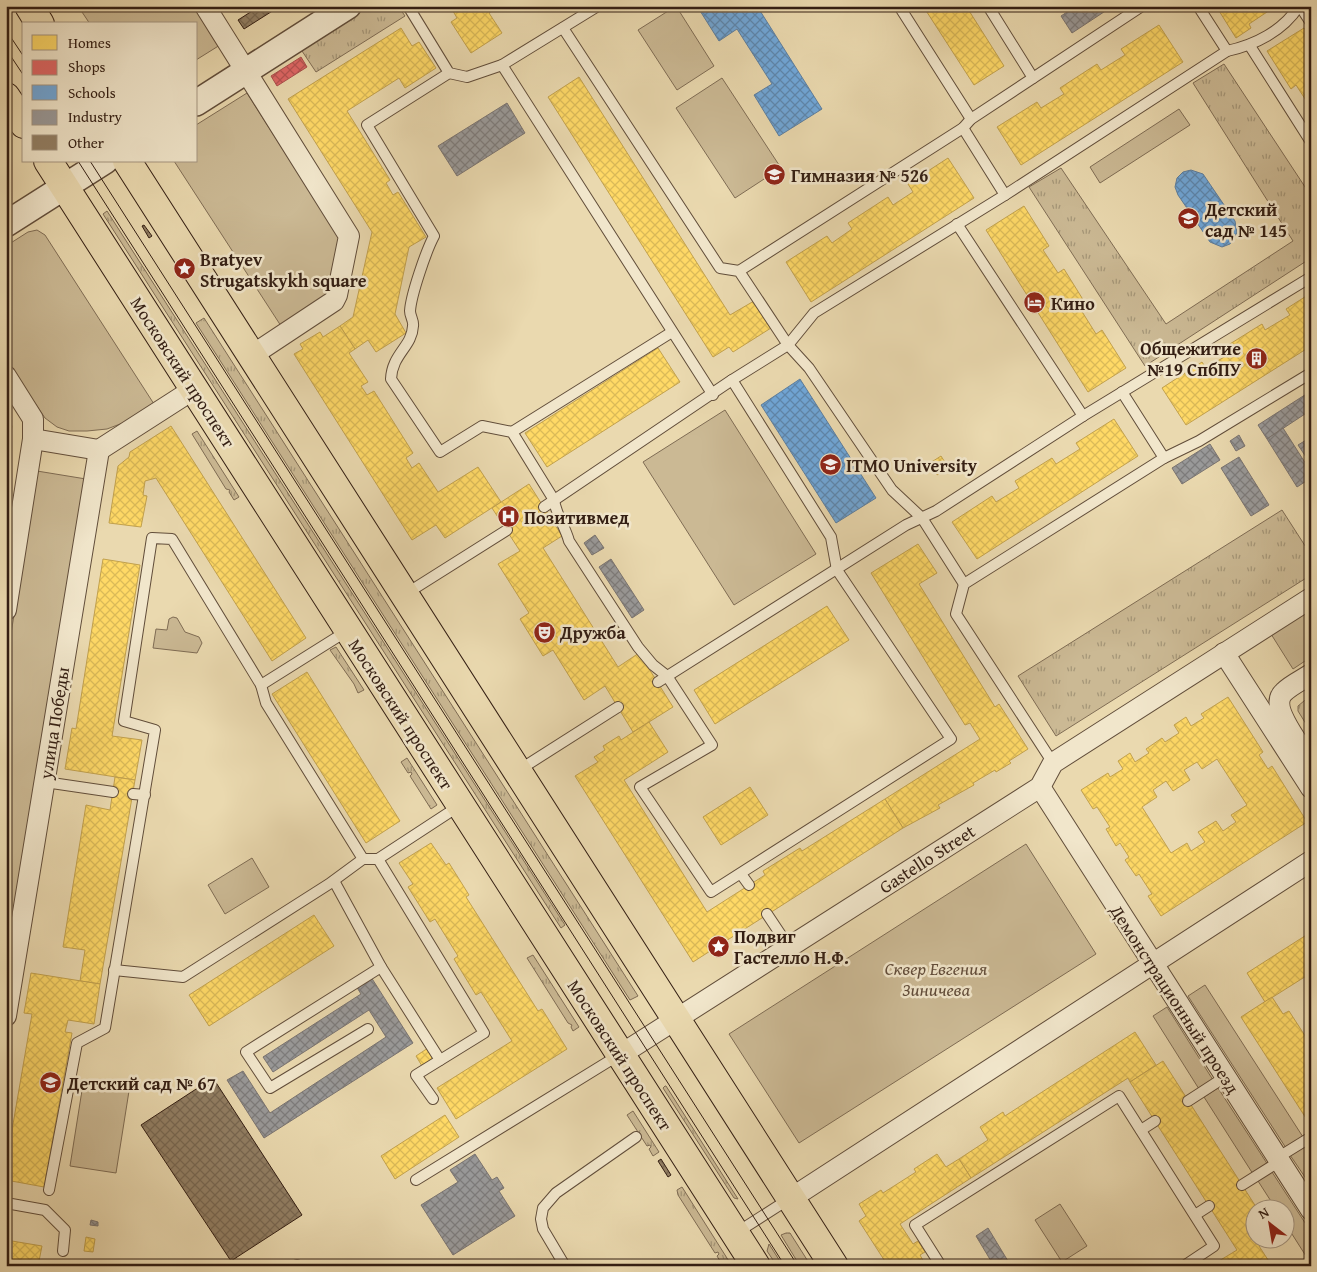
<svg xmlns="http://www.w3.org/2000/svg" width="1317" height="1272" font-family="'Gentium Book Plus',serif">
<defs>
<pattern id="grass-tufts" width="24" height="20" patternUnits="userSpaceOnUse" patternTransform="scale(1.25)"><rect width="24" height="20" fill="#cbb994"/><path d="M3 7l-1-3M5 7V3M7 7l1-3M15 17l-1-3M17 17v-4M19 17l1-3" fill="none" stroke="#a59678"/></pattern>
<pattern id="homes-cross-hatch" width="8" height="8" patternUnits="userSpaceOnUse" patternTransform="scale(1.25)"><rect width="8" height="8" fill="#ffd966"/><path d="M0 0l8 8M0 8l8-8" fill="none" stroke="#dbba58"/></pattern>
<pattern id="shops-cross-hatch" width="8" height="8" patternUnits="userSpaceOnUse" patternTransform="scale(1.25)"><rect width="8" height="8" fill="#e06666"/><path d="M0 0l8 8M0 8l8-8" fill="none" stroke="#b65353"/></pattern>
<pattern id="schools-cross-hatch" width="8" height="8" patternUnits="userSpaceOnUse" patternTransform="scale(1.25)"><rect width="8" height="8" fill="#6fa8dc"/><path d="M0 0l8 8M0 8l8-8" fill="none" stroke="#5c88b1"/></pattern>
<pattern id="industry-cross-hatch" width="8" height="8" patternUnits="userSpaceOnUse" patternTransform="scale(1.25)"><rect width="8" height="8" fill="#999"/><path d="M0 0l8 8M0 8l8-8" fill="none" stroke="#7d7c7c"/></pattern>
<pattern id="building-cross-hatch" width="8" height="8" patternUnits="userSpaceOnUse" patternTransform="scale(1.25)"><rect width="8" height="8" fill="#927f64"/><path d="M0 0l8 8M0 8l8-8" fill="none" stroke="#786751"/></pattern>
</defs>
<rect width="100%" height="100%" fill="#ead9af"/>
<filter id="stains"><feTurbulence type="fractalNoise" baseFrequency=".004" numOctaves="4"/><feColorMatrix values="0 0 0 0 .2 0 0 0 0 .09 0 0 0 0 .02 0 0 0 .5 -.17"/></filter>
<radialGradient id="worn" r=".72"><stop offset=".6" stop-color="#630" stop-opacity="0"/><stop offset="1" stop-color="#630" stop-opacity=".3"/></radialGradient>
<g fill="url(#grass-tufts)" stroke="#7f6c54">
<polygon points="366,6 398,6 405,16 316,72 300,48"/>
<polygon points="1224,64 1311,196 1311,258 1145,366 1029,187 1061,168 1166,324 1293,241 1193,83"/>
<polygon points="107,211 565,925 561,928 103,214"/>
<polygon points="204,318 638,996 630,1000 196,323"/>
<polygon points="197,431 239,497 234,500 229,492 230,490 226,489 192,434"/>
<polygon points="1282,510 1311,555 1311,575 1056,736 1018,676"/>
<polygon points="336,647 364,690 358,693 354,684 330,650"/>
<polygon points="1311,695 1311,732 1298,711 1298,706"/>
<polygon points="407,758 437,805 431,809 410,776 412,774 411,772 408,773 401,762"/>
<polygon points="533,955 579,1027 573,1031 571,1027 572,1025 568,1023 527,958"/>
<polygon points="665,1086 666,1086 738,1199 734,1198 663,1088"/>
<polygon points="633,1111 659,1152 653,1156 649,1149 651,1147 650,1145 647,1146 627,1115"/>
<polygon points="682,1187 732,1266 723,1266 717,1256 719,1254 718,1252 715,1253 678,1195 677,1190"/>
<polygon points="786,1233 790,1233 811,1266 800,1266 781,1235"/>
<polygon points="769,1244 783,1266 777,1266 767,1251"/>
</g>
<g fill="#cbb994" stroke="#7f6c54">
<polygon points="78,6 192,6 197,10 220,45 196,60 196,24 90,24"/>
<polygon points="676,6 714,66 677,90 638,30"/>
<polygon points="722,78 781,168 735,198 676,108"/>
<polygon points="247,93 339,238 327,293 323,298 281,326 174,161 196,161 196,125"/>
<polygon points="1179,109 1190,125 1100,183 1090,167"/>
<polygon points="37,230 45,235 154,404 128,421 107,429 87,431 69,431 57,427 45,418 6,360 6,246 28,232"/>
<polygon points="725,410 816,554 734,605 643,462"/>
<polygon points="37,471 86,479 6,959 6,665"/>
<polygon points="1311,609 1311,657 1293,669 1271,634"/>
<polygon points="173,617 177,618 185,632 199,637 202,643 197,653 153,648 156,629 167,630 169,619"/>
<polygon points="1026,844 1096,954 799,1143 729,1034"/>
<polygon points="252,858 269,887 225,914 208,885"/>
<polygon points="1205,985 1303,1137 1286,1148 1188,996"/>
<polygon points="1167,1007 1213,1080 1199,1089 1153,1016"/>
<polygon points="83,1084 129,1091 116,1173 70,1166"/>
<polygon points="1218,1088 1268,1165 1253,1174 1204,1097"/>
<polygon points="1308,1144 1311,1149 1311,1186 1290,1155"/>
<polygon points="1272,1172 1311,1232 1311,1264 1285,1223 1284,1210 1276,1209 1258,1181"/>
<polygon points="1060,1204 1087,1246 1062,1262 1035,1220"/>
</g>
<g fill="url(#homes-cross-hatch)" stroke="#c2a14d" fill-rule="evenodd">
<polygon points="450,6 500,6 489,13 502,33 471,53 451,22 457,18"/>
<polygon points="923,6 966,6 1004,66 974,85"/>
<polygon points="1216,6 1276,6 1249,24 1251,28 1236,38"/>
<polygon points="1159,25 1183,62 1021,165 997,127 1037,102 1041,108 1064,94 1060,88 1097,64 1101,70 1125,55 1121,49"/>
<polygon points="401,28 412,46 419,42 436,68 405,88 399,78 347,111 390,180 386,183 393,195 398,192 426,237 409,247 395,314 406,333 376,352 368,340 355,349 340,326 353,317 372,232 288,99"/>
<polygon points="1304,28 1311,38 1311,108 1296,85 1291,89 1267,51"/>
<polygon points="579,77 730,315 754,301 771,328 733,352 729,347 713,357 548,97"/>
<polygon points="1311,110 1311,122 1305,113"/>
<polygon points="948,158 974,198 811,302 786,262 827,236 832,243 852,229 848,223 888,197 893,205 913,192 908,184"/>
<polygon points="1024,206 1049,246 1043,250 1058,273 1064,269 1087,306 1081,310 1096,334 1102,330 1126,368 1088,392 986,230"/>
<polygon points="1311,293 1311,346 1186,425 1162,388 1202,362 1206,368 1229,354 1225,347 1262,324 1265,330 1290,315 1286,309"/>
<polygon points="340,326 355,349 349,353 368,382 361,386 367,395 374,391 413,453 406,458 412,468 419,463 438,492 478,467 501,502 445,538 436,525 412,540 294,354 303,349 300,344 320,332 323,337"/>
<polygon points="658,348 680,382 547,467 525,433"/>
<polygon points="6,416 12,426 6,467"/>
<polygon points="1114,419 1138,456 977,559 952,522 992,496 996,502 1019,488 1015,481 1052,458 1056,464 1080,449 1076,443"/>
<polygon points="171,426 306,638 272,661 156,478 145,481 143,495 147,496 141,527 109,523 118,466 129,457 130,452"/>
<polygon points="941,456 948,467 937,475 930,463"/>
<polygon points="529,484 562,536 543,548 618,667 639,653 673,707 633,732 605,686 584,700 553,650 543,656 520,619 529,613 498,564 520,551 492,508"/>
<polygon points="918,544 937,573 919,584 995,707 999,704 1028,749 1009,761 1011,763 996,772 995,770 973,783 974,785 938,805 940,808 903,828 885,799 980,739 970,723 965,725 871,573"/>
<polygon points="103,559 140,565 112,736 142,740 135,780 65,769 72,728 76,729"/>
<polygon points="827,606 849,640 715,724 694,690"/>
<polygon points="307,672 400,821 366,843 272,694"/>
<path d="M 1228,697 L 1263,752 L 1259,755 L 1268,769 L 1272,766 L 1307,822 L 1161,916 L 1148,896 L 1152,894 L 1139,874 L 1136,876 L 1125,860 L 1129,857 L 1120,843 L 1116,846 L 1106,829 L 1110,827 L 1097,807 L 1093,809 L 1081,790 L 1108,773 L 1110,777 L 1123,769 L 1118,761 L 1130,753 L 1135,762 L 1149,753 L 1146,749 L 1162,738 L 1165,742 L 1179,733 L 1174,725 L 1186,717 L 1191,726 L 1204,718 L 1201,714 ZM 1217,759 L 1247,805 L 1231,815 L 1236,822 L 1223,831 L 1216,821 L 1198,832 L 1205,842 L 1191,851 L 1187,843 L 1171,853 L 1142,807 L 1157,797 L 1153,790 L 1166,781 L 1173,791 L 1190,780 L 1184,770 L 1197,762 L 1202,769 Z"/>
<polygon points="649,722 668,752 624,780 707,912 765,875 763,871 800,848 802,851 885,799 903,828 693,962 575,776 598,762 594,757 605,750 603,746 619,736 621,740"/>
<polygon points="115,777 135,780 100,984 80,981 85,950 63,947 86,805 110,810"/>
<polygon points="750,787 768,815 721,845 703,817"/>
<polygon points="431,843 446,865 449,863 469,895 466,897 538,1011 542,1009 567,1049 456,1119 437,1088 512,1041 481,992 476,995 454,959 458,956 435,919 430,922 408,887 413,884 399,863"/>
<polygon points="314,915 334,946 209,1026 189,995"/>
<polygon points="1311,932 1311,973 1265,1002 1247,973"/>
<polygon points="31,973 100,984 94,1024 68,1020 65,1032 72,1033 44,1187 6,1180 6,1165 32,1014 24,1013"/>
<polygon points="1272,997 1283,1014 1289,1011 1311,1045 1311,1126 1241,1017"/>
<polygon points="1135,1032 1156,1065 1130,1082 1128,1078 971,1178 959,1159 988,1140 980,1127 1003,1112 1005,1116"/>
<polygon points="428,1048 434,1058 422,1066 416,1056"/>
<polygon points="1163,1061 1258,1210 1254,1210 1254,1240 1270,1240 1259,1246 1272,1266 1214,1264 1237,1250 1130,1082"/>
<polygon points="445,1115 459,1137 395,1179 381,1156"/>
<polygon points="937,1154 946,1167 959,1159 971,1178 900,1224 913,1244 918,1241 925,1252 920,1255 926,1266 888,1266 859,1221 866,1216 859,1204 881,1190 883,1193 916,1172 914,1169"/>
<polygon points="86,1237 95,1239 93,1252 84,1251"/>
<polygon points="6,1240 42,1246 38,1266 6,1266"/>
</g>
<polygon fill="url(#shops-cross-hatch)" stroke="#ac504d" points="301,57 307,67 277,86 271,76"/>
<g fill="url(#schools-cross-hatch)" stroke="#5d7fa0">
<polygon points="697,6 757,6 822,109 779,136 754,95 772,84 737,29 719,41"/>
<polygon points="1191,170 1203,174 1235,221 1237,233 1230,244 1222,247 1210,242 1178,195 1175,187 1177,178 1183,172"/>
<polygon points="800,379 876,498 836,523 761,405"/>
</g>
<g fill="url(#industry-cross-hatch)" stroke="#7a7471">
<polygon points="1076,6 1113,6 1072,33 1061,16"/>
<polygon points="507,103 525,133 457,176 438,146"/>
<polygon points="1311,391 1311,410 1267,439 1258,425"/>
<polygon points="1283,428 1311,472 1311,478 1297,487 1267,439"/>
<polygon points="1239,435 1245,446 1236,451 1230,441"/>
<polygon points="1311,437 1311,458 1308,460 1298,445"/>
<polygon points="1210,444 1220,460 1182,484 1172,468"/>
<polygon points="1239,457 1269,505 1251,516 1221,468"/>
<polygon points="595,535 604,548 592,555 584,543"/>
<polygon points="611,559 644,610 632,618 599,567"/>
<polygon points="371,977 413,1043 264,1138 227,1080 243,1071 270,1113 386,1037 369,1010 273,1072 263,1057 361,994 356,986"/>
<polygon points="475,1154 492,1180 497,1177 504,1188 499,1191 515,1216 453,1255 421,1205 458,1182 450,1170"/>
<polygon points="91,1220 98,1222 98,1226 90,1225"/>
<polygon points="988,1228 1011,1266 994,1266 976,1236"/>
</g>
<g fill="url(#building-cross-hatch)" stroke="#331e13">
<polygon points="260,6 272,6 274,10 244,29 238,20"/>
<polygon points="144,225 152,236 149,238 142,226"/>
<polygon points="213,1078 302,1215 231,1261 141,1125"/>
<polygon points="661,1159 671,1175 668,1177 658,1161"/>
</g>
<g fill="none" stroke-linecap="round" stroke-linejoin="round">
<defs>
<g id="service">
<polyline points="408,6 449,73 467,77 502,65 598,6"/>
<polyline points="899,6 971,119"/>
<polyline points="988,6 1033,78"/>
<polyline points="1198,6 1227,51"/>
<polyline points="1300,6 1311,23"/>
<polyline points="563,28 720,268 739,271 788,345 809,368 892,490 922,518 964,584"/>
<polyline points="1250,46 1311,142"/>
<polyline points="502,65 713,395"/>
<path d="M 449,73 L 367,125 L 434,236 C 426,251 411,295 410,311 C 410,316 414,321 413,326 C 412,347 392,354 391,379 L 440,452 L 482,426 L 512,432 L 554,500 C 556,515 565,526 569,541 L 638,647 L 653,665 L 667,676 L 712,745 L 640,787 L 711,892 L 951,739 L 837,570 L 831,537 L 732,380"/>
<polyline points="963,128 1005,195"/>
<polyline points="957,224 1083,416"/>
<polyline points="739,271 963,128 971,119 1142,6"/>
<polyline points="1122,392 1164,458"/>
<polyline points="512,432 672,332"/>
<path d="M 544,507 L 732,380 L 788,345 L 814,313 L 1005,195 L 1227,51 C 1255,45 1283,31 1299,6"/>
<polyline points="404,595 507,530"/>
<polyline points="658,682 906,525 936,511 1083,416 1311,277"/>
<polyline points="261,685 347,631"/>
<polyline points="1053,763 956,614 964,584 1164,458 1199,441 1311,373"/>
<polyline points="519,770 618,707"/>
<polyline points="45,782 113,792"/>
<polyline points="133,794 145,795"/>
<polyline points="378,859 484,1033 416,1075 433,1099"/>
<polyline points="741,874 749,885"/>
<polyline points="334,881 381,967 440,1060"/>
<polyline points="767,914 789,947"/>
<polyline points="114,970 183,977 329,884 363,859"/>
<polyline points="368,1029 270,1088 246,1052 381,967"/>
<polyline points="1188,1101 1225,1077"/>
<polyline points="1141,1130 1155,1121"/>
<polyline points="1277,1158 1311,1137"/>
<polyline points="416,1180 619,1055"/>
<polyline points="1242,1185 1280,1161"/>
<polyline points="49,1190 77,1043 105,1028 155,730 124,721 152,538 172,539 261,685 266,703 363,859 378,859 459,806"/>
<polyline points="6,1203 45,1210 65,1230 63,1251"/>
<polyline points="1195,1215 1209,1206"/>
<polyline points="736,1233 789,1199"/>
<polyline points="297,1265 298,1266"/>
<polyline points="565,1266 543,1229 541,1219 543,1208 556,1193 636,1137"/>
<polyline points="941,1266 915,1225 1119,1096 1214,1246 1184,1266"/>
</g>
<g id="minor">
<polyline points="205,6 349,236 337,295 334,301 251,356"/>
<polyline points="6,376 33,419 33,439 6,610"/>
<polyline points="33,439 99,450 194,389"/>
<polyline points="1224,653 1311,788"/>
<path d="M 1304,752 C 1296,739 1269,705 1284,692 C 1291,685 1302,680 1311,674"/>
<polyline points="1040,787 1311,1210"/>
<polyline points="6,1016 99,450"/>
<polyline points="620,1055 1040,787 1053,763 1311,598"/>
<polyline points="790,1199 1311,861"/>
</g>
<g id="tertiary">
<polyline points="196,103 348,6"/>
<polyline points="6,224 105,161"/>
</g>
<g id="primary">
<polyline points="29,6 40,24"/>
<polyline points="6,97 24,124"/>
<polyline points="48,161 756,1266"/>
<polyline points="127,161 834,1266"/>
</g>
</defs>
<use href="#service" stroke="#614d3a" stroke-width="12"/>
<use href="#minor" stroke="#614d3a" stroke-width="22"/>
<use href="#tertiary" stroke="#614d3a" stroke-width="28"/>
<use href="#primary" stroke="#331e13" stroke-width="30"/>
<use href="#service" stroke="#f1e6cb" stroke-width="10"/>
<use href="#minor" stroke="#f1e6cb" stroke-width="20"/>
<use href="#tertiary" stroke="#f1e6cb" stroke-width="25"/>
<use href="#primary" stroke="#ead9af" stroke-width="28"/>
<g stroke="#331e13" stroke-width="1">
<polyline points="6,30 24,57"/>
<polyline points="6,49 24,76"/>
<polyline points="78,161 785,1266"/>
<polyline points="90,161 798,1266"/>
</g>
</g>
<defs>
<symbol id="school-disc" viewBox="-11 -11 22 22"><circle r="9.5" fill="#8f2418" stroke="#f1e6cb"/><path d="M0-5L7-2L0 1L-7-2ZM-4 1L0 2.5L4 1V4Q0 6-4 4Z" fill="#fff"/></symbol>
<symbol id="sight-disc" viewBox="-11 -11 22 22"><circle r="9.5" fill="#8f2418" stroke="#f1e6cb"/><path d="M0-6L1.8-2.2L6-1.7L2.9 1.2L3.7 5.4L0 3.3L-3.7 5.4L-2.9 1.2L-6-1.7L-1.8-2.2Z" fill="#fff"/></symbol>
<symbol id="hotel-disc" viewBox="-11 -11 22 22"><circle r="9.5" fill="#8f2418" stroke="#f1e6cb"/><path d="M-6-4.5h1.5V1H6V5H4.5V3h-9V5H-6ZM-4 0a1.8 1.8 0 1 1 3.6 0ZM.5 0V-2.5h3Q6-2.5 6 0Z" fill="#fff"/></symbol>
<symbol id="building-disc" viewBox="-11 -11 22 22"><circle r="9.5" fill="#8f2418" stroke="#f1e6cb"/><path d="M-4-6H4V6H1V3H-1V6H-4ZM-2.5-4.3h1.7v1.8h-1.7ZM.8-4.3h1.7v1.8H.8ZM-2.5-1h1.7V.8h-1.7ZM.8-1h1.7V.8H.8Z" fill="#fff"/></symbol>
<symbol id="university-disc" viewBox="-11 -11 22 22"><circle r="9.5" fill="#8f2418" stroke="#f1e6cb"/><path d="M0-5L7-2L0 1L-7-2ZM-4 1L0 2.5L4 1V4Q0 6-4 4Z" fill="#fff"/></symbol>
<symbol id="hospital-disc" viewBox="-11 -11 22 22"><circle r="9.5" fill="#8f2418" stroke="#f1e6cb"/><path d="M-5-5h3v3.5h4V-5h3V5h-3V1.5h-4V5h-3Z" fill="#fff"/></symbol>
<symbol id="theatre-disc" viewBox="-11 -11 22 22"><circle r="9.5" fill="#8f2418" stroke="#f1e6cb"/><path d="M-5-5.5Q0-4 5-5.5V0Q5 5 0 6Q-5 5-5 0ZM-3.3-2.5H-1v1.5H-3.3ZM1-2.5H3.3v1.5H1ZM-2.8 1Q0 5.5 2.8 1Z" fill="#fff"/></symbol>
</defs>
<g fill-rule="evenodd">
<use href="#school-disc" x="762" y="162" width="25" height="25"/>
<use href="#school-disc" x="1176" y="206" width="25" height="25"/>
<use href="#sight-disc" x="172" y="256" width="25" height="25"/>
<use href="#hotel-disc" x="1022" y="290" width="25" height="25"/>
<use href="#building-disc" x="1244" y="346" width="25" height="25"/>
<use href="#university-disc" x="818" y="452" width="25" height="25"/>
<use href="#hospital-disc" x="496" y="504" width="25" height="25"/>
<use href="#theatre-disc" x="532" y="620" width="25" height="25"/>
<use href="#sight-disc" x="706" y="934" width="25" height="25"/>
<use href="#school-disc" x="38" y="1070" width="25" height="25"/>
</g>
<g text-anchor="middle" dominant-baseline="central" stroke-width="5" stroke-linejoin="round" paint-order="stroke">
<g font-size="18" font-weight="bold" fill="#331e13" stroke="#f1e6cb" text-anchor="start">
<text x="791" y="175">Гимназия № 526</text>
<text x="1205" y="209">Детский<tspan x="1205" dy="21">сад № 145</tspan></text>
<text x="200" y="259">Bratyev<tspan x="200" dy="21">Strugatskykh square</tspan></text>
<text x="1051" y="303">Кино</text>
<text x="1241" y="348" text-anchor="end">Общежитие<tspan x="1241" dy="21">№19 СпбПУ</tspan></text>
<text x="846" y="465">ITMO University</text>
<text x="524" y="517">Позитивмед</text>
<text x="560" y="632">Дружба</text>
<text x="734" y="936">Подвиг<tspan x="734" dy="21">Гастелло Н.Ф.</tspan></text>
<text x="67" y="1083">Детский сад № 67</text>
</g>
<g font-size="18" fill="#331e13" stroke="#f1e6cb">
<text transform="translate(183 372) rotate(57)">Московский проспект</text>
<text transform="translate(401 714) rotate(57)">Московский проспект</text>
<text transform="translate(54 723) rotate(-81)">улица Победы</text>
<text transform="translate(927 859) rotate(-33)">Gastello Street</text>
<text transform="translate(1175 999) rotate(57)">Демонстрационный проезд</text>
<text transform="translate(620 1055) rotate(57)">Московский проспект</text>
</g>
<g font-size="18" font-style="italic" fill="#614c3a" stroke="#f1e6cb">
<text x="936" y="968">Сквер Евгения<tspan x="936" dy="21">Зиничева</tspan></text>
</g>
</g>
<rect width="1317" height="1272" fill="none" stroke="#ead9af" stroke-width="25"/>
<rect x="8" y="8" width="1302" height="1257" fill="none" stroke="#331e13" stroke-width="2.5"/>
<rect x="12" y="12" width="1292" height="1247" fill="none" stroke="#331e13"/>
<rect x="22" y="22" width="175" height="140" fill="#f1e6cb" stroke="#a59681"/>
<rect x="32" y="35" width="25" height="15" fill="#ffd966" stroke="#a59681"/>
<text x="68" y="48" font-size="15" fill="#331e13">Homes</text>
<rect x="32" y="60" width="25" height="15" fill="#e06666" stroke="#a59681"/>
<text x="68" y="72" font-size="15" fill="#331e13">Shops</text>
<rect x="32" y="85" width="25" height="15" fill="#6fa8dc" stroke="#a59681"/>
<text x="68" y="98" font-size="15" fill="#331e13">Schools</text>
<rect x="32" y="110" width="25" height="15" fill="#999999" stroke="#a59681"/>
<text x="68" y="122" font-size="15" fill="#331e13">Industry</text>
<rect x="32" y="135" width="25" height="15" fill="#927f64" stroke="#a59681"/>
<text x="68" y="148" font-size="15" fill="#331e13">Other</text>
<g transform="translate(1270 1224) rotate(329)"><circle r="24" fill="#f1e6cb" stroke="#a59681"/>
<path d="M0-4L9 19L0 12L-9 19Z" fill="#8f2418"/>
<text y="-8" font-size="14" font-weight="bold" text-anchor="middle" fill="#331e13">N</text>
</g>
<rect width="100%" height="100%" filter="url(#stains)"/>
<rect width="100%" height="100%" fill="url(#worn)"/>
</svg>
